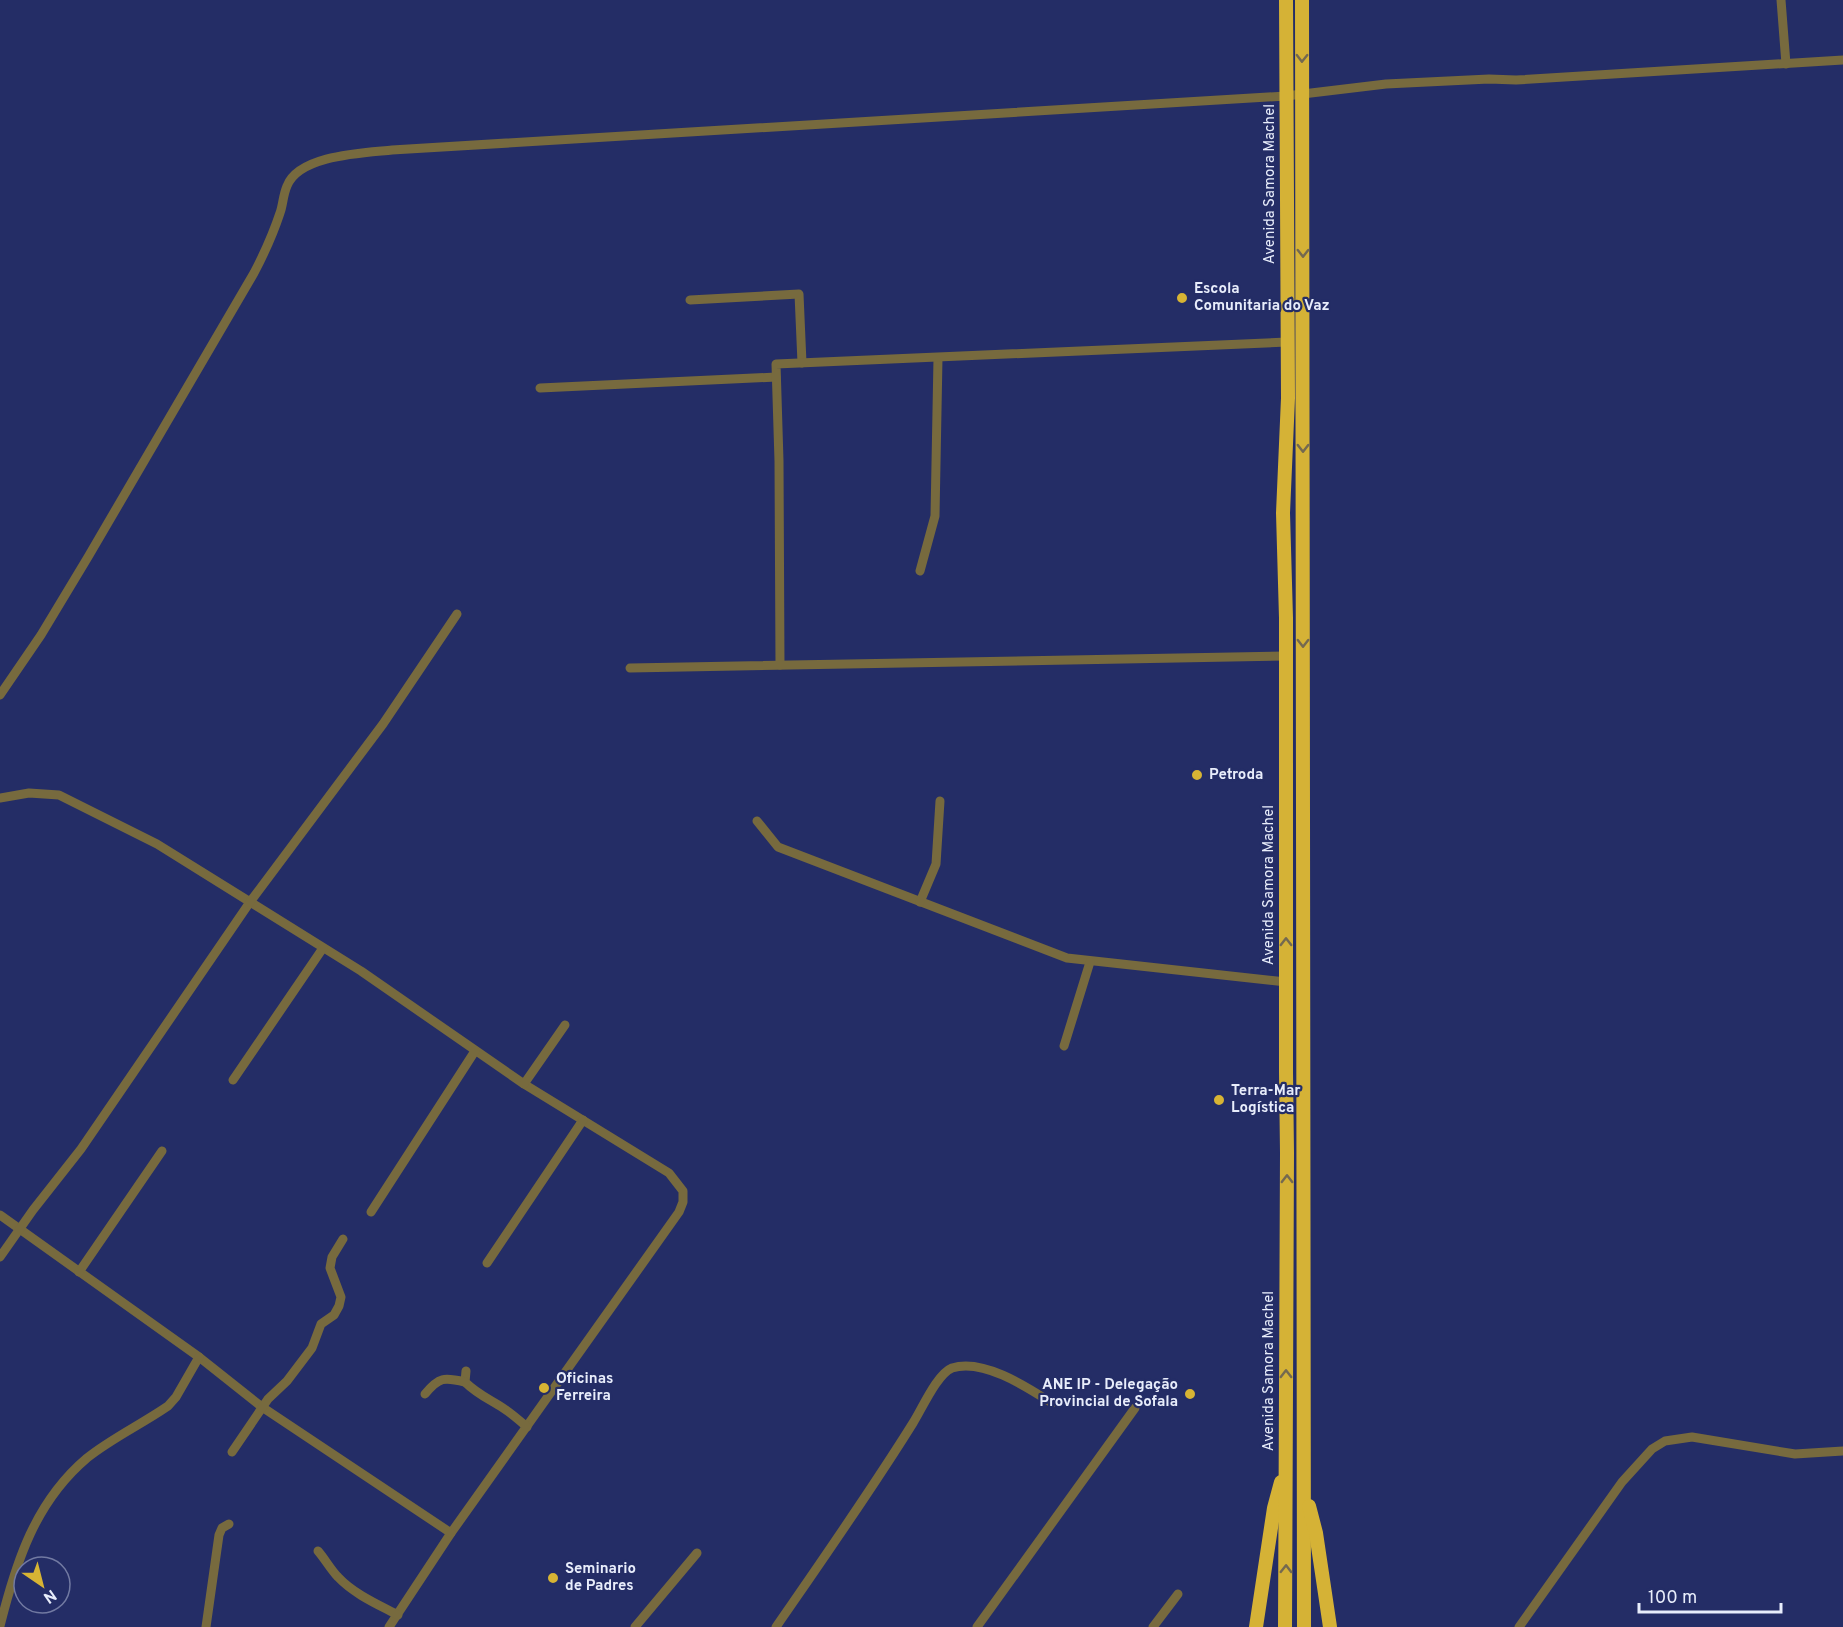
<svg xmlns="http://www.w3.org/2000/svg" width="1843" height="1627" font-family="Overpass,sans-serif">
<rect width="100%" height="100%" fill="#242d66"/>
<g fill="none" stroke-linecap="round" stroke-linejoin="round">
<g stroke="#776a3e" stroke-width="9">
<polyline points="1781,0 1786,64"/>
<polyline points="690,300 799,294 802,363"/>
<polyline points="540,388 776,377"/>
<polyline points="920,571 935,516 938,358"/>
<polyline points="780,665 779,461 776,364 1287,342"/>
<polyline points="630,668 1286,656"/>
<path d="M 0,695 L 41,635 L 88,557 L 254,273 C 264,254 273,234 280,213 C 283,205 283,195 287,186 C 299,155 363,153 392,150 L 1286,96 L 1386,84 L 1489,79 L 1516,80 L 1843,60"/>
<polyline points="0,798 29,793 59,795 157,844 361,971 524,1084 669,1173 683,1191 683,1202 679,1212 451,1533 389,1627"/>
<polyline points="757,821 778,847 1067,958 1286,982"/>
<polyline points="920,902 936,864 940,801"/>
<polyline points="1064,1046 1090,962"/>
<polyline points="233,1080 323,948"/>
<polyline points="524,1084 565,1025"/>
<polyline points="371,1212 475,1051"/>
<polyline points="0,1215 199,1357 262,1407 451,1533"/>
<polyline points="0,1257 33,1210 81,1149 250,902 383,724 457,614"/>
<polyline points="487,1263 583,1120"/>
<polyline points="79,1272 162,1151"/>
<path d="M 466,1371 L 465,1382 C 477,1394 489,1399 503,1408 C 511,1413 519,1420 527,1427"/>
<path d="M 425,1394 C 439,1377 444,1377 465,1382"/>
<polyline points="232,1452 268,1399 287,1381 312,1348 321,1324 334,1315 339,1306 341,1297 330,1268 332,1257 343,1239"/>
<path d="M 318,1551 C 325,1559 331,1570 338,1577 C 354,1594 377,1604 398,1615"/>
<path d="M 0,1626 C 16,1562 35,1502 87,1458 C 112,1438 142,1424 168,1406 L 176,1397 L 199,1357"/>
<polyline points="206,1627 219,1535 222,1528 229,1524"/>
<polyline points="635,1627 697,1553"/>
<path d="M 776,1627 C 823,1559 870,1492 913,1423 C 922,1409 937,1374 952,1368 C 983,1358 1027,1387 1052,1403"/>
<polyline points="977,1627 1135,1408"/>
<polyline points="1153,1627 1178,1594"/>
<polyline points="1519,1627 1622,1482 1652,1449 1665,1441 1692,1437 1795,1454 1843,1451"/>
</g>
<g stroke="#d5b236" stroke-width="14">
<polyline points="1302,0 1304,1627"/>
<polyline points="1309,1506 1316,1533 1330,1627"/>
<polyline points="1256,1627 1274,1508 1281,1482"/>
<polyline points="1285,1627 1287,1153 1286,1072 1286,618 1283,513 1288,398 1286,0"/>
</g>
</g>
<defs><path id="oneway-chevron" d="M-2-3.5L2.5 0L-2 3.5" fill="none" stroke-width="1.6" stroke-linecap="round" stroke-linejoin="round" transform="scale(1.5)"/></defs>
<g stroke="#746950">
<use href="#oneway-chevron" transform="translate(1302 58) rotate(91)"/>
<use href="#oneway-chevron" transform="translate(1303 253) rotate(90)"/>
<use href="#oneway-chevron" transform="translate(1303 448) rotate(90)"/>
<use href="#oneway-chevron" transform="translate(1303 643) rotate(90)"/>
<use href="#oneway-chevron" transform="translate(1286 942) rotate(-90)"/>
<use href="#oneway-chevron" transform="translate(1287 1179) rotate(-90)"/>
<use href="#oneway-chevron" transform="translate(1286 1374) rotate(-90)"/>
<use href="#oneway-chevron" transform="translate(1286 1569) rotate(-89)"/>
</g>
<g fill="#d7b434" stroke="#242d66" stroke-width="2">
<circle cx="1182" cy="298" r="6"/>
<circle cx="1197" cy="775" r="6"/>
<circle cx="1219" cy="1100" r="6"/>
<circle cx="544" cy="1388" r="6"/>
<circle cx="1190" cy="1394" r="6"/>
<circle cx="553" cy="1578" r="6"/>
</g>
<g text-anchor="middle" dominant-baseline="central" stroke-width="4.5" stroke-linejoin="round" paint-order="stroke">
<g font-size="15" fill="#e8edfb" stroke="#242d66">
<text transform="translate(1270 184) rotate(-90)">Avenida Samora Machel</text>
<text transform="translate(1269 885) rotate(-90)">Avenida Samora Machel</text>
<text transform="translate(1269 1371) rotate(-90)">Avenida Samora Machel</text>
</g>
<g font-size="15" font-weight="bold" fill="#e8edfb" stroke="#242d66" text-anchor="start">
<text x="1194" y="289">Escola<tspan x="1194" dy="17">Comunitaria do Vaz</tspan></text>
<text x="1209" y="775">Petroda</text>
<text x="1231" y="1091">Terra-Mar<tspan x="1231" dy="17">Logística</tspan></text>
<text x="556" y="1379">Oficinas<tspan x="556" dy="17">Ferreira</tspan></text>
<text x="1178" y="1385" text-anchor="end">ANE IP - Delegação<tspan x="1178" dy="17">Provincial de Sofala</tspan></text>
<text x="565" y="1569">Seminario<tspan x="565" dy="17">de Padres</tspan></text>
</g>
</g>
<g transform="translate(42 1585) rotate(145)"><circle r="28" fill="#242d66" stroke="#727aa2" stroke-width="1.5"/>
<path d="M0-4.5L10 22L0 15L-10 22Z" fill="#d7b434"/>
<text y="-9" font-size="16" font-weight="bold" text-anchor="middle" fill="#e8edfb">N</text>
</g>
<path d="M1639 1603v9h142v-9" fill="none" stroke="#e8edfb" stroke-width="3"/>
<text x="1648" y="1603" font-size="18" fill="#e8edfb" stroke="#242d66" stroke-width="4.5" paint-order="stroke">100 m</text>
</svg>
